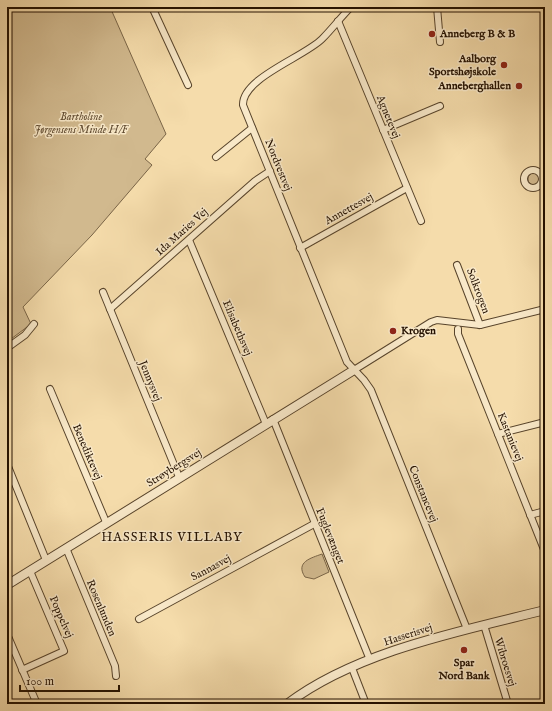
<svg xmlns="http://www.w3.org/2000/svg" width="552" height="711" font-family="'IM FELL English',serif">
<rect width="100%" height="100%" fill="#f5dcab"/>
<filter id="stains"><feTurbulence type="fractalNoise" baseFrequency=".005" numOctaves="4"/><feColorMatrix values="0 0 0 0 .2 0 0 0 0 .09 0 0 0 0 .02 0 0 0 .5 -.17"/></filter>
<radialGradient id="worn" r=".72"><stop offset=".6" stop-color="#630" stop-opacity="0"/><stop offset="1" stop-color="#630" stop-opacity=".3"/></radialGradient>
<g fill="#d1b98e" stroke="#7a6547">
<polygon points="7,7 110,7 166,134 145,159 152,165 92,235 23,307 31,324 7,342"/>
<circle cx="534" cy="179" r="6"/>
<path d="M 322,554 L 329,572 L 314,579 L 305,577 C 295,562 311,558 322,554 Z"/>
</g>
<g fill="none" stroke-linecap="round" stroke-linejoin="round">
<defs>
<g id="minor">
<polyline points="152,7 188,85"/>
<path d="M 351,7 C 341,17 332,29 322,39 C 304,57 242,78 243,105 L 347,362 L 364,380 L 371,390 L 467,629"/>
<polyline points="437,7 440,42"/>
<polyline points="338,21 421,221"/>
<polyline points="383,130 440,106"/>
<polyline points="216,157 252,128"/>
<circle cx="533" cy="179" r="9"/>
<polyline points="189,240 266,424"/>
<polyline points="300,248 407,188"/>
<polyline points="457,265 480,325"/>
<polyline points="103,292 179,477"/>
<polyline points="110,309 255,181 270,171"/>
<polyline points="458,329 458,334 545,552"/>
<polyline points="7,348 25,335 34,324"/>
<polyline points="354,370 431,322 437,320 480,325 545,309"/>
<polyline points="50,389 106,522"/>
<polyline points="273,419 370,660"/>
<polyline points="498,434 545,422"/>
<polyline points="7,464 46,560"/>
<polyline points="530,515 545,511"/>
<polyline points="66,548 115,666 116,676"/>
<polyline points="139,619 314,524"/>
<polyline points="484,625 508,704"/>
<polyline points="7,634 37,704"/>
<polyline points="352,668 366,704"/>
<polyline points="22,670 64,651 30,571"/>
</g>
<g id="tertiary">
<polyline points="7,585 354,370"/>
<path d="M 287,704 C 357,651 461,631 545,610"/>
</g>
</defs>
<use href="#minor" stroke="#58442b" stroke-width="8"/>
<use href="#tertiary" stroke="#58442b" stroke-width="10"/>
<use href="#minor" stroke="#f8e8c8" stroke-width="6"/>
<use href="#tertiary" stroke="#f8e8c8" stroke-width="8"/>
</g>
<g fill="#8f2418" stroke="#f8e8c8" stroke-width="1.5">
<circle cx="432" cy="34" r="4"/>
<circle cx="504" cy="65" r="4"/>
<circle cx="519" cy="86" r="4"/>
<circle cx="393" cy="331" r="4"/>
<circle cx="464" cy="650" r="4"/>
</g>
<g text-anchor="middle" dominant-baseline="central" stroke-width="3" stroke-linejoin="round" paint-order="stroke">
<g font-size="11" font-weight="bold" fill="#241100" stroke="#f8e8c8" text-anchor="start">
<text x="440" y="34">Anneberg B &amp; B</text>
<text x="496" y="59" text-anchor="end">Aalborg<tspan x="496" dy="13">Sportshøjskole</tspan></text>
<text x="511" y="86" text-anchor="end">Anneberghallen</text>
<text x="401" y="331">Krogen</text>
<text x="464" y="663" text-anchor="middle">Spar<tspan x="464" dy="13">Nord Bank</tspan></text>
</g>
<g font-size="11" font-style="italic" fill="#614c32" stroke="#f8e8c8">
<text x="81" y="117">Bartholine<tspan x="81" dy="13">Jørgensens Minde H/F</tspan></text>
</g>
<g font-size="11" fill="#241100" stroke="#f8e8c8">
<text transform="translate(388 117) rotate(68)">Agnetevej</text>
<text transform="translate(278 165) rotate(68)">Nordvestvej</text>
<text transform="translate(349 209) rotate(-29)">Annettesvej</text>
<text transform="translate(182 232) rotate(-42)">Ida Maries Vej</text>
<text transform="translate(478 291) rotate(69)">Solkrogen</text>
<text transform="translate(237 328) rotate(67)">Elisabethsvej</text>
<text transform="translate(150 381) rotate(68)">Jennysvej</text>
<text transform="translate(510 437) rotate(68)">Kastanievej</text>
<text transform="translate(87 452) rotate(67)">Benediktevej</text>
<text transform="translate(174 468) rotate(-32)">Strøybergsvej</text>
<text transform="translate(423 494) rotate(68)">Constancevej</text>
<text transform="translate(330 536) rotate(68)">Fuglevænget</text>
<text transform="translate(211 568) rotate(-28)">Sannasvej</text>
<text transform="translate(101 608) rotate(67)">Rosenlunden</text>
<text transform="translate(61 617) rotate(67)">Poppelvej</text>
<text transform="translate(408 635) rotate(-18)">Hasserisvej</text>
<text transform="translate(505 662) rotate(73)">Wibroesvej</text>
</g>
<g font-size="13" letter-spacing="1" fill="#241100" stroke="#f8e8c8">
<text x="172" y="537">HASSERIS VILLABY</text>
</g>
</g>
<rect width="552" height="711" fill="none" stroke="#f5dcab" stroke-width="24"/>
<rect x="8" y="8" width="536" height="695" fill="none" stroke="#241100" stroke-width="2"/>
<rect x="12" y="12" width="528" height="687" fill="none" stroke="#241100"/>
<path d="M20 685v6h99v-6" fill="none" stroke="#241100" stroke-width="2"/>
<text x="26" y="685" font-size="12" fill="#241100" stroke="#f8e8c8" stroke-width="3" paint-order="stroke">100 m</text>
<rect width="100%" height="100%" filter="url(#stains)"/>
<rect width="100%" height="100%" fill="url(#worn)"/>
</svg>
